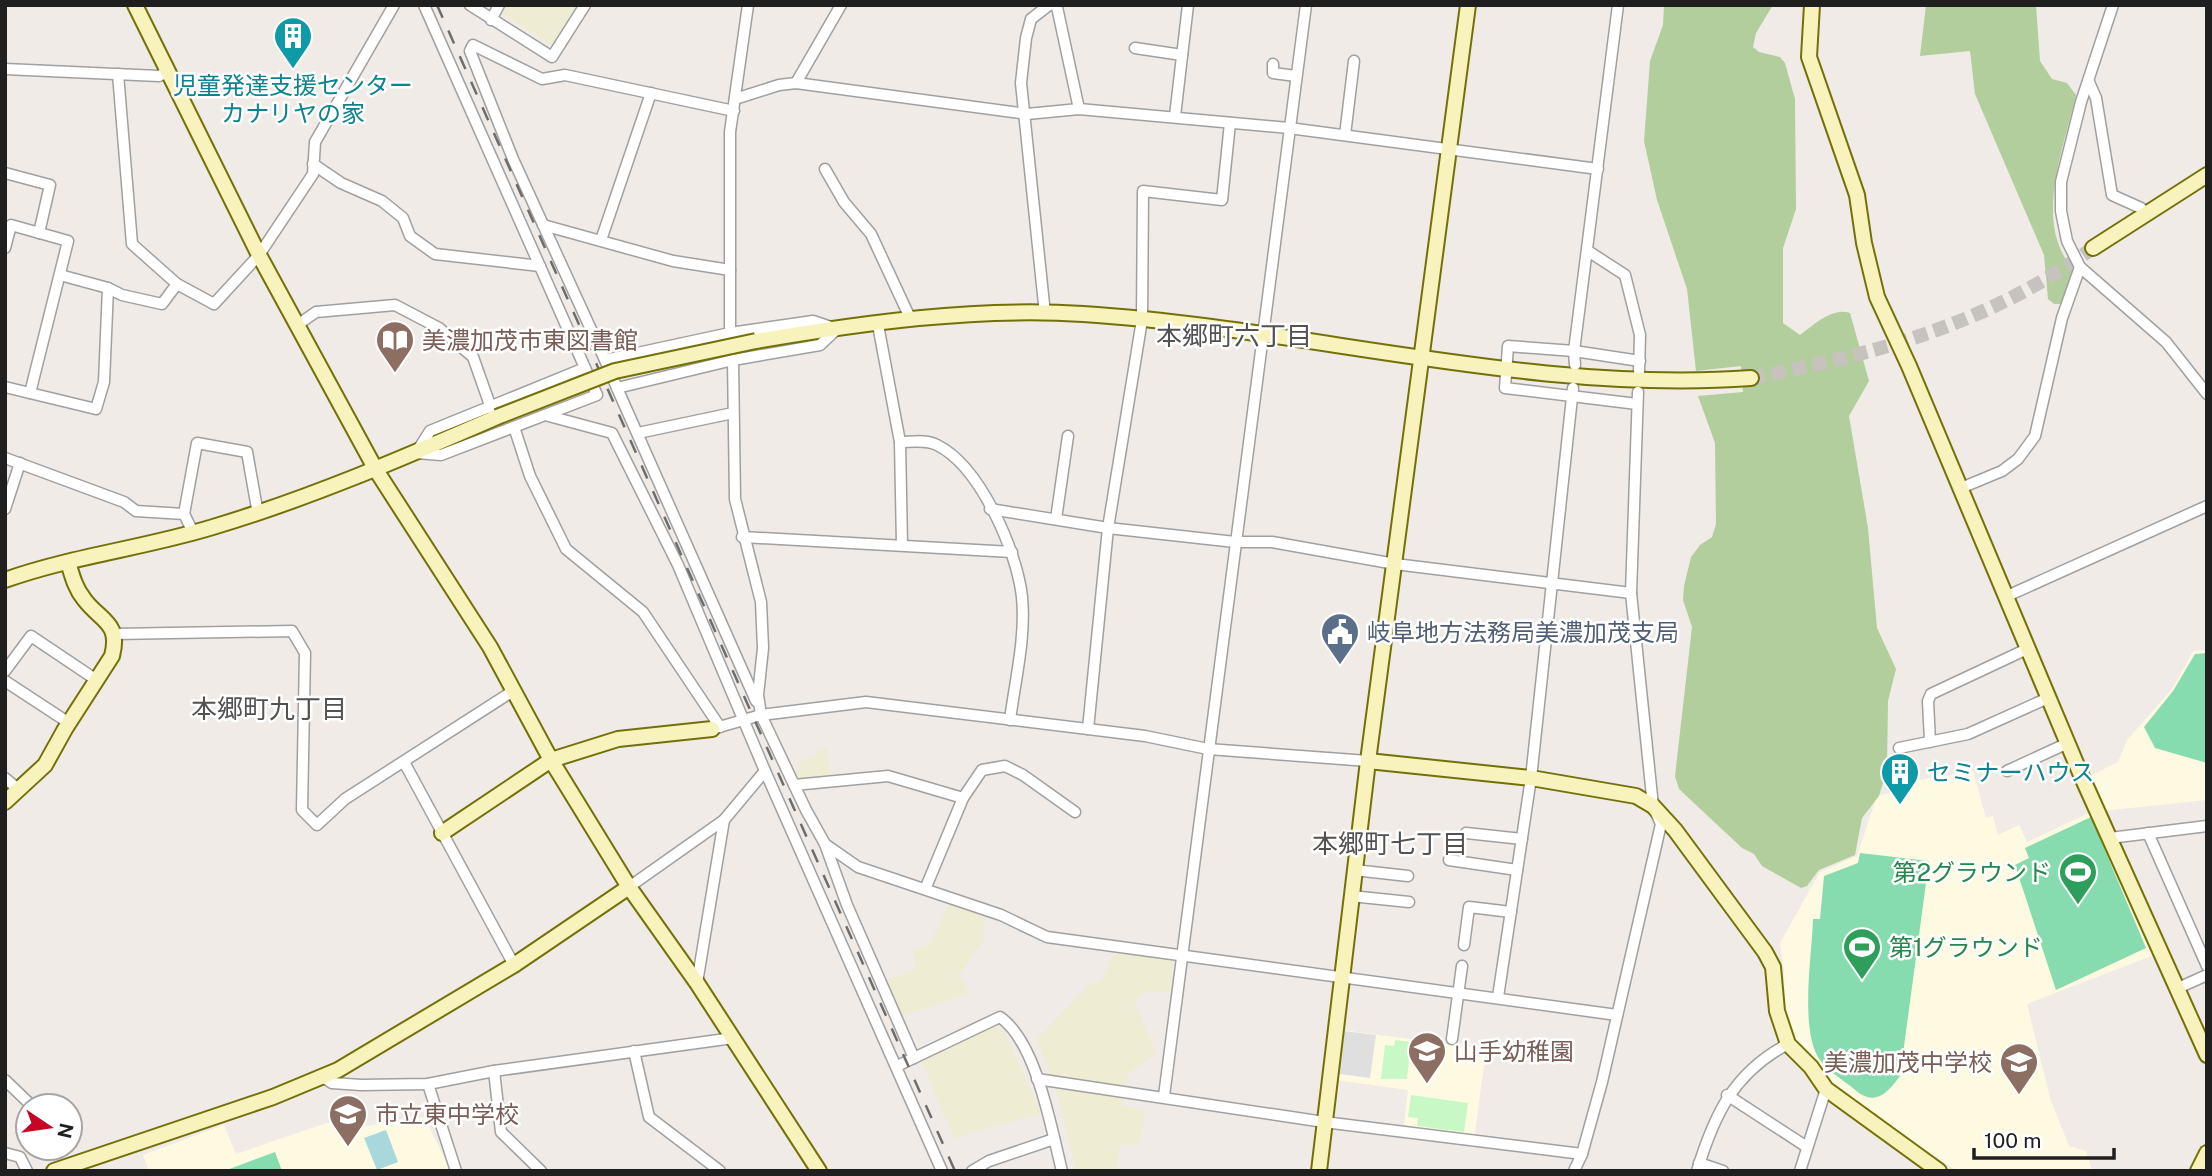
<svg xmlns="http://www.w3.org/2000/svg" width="2212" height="1176" font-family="'Public Sans','Noto Sans JP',sans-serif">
<rect width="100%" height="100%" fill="#f0ebe6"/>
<g fill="#fefae1">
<polygon points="2207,650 2207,800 2102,811 2086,778 2118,762 2127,740 2172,689 2193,651"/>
<polygon points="1973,771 1986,818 1993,816 1998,835 2019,825 2027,842 2091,812 2154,955 2027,1004 2050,1098 2069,1146 2086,1151 2092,1171 1957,1171 1845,1096 1794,1039 1785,1016 1784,971 1780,943 1820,872 1857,856 1877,796 1894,792 1895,784"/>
<polygon points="1342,1030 1486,1049 1475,1134 1473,1137 1404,1125 1408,1090 1336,1080"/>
<polygon points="347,1116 354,1128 424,1117 451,1171 149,1171 143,1155 224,1125 236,1154"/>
</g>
<g fill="#eeecd2">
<polygon points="489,5 579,5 553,46"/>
<polygon points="827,748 832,778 796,781 793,772 800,770 799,761 815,757 817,750"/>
<polygon points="951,901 986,915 982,933 985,937 959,975 970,993 903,1016 884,980 916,970 913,949 929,945"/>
<polygon points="1114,954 1173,959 1170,992 1146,991 1135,1003 1156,1054 1129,1072 1122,1105 1145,1111 1140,1144 1120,1145 1117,1171 1076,1171 1057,1093 1037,1039 1090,984 1102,979"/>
<polygon points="997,1026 1004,1030 1041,1113 954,1138 921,1060"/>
</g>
<g fill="#b2ce9c">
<path d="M 1664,5 L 1773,5 L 1756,33 L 1753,47 L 1759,52 L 1780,57 L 1785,63 L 1795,99 L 1796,209 L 1783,248 L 1783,323 L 1800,335 C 1814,325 1832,307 1850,313 L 1869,381 L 1849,416 L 1868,528 L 1877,628 L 1896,669 L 1888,701 L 1887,770 L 1879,796 L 1862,818 L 1855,855 L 1819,870 L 1807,886 L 1801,888 L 1762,866 L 1754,854 L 1742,848 L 1679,789 L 1675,776 L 1692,627 L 1683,600 L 1684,586 L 1691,557 L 1700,545 L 1712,537 L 1716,524 L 1715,443 L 1698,396 L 1743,392 L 1741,366 L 1696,371 L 1687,289 L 1657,200 L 1644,141 L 1650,61 L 1663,25 Z"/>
<path d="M 1926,5 L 2036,5 L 2040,61 L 2052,79 L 2067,83 L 2076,95 C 2065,145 2032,224 2073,268 L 2061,304 L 2054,304 L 2048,299 L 2044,255 L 1975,94 L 1970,51 L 1920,56 Z"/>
</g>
<g fill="#c8f8c5">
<polygon points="1395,1040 1411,1042 1407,1079 1381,1079 1385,1045 1394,1046"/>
<polygon points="1411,1095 1468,1103 1464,1132 1417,1126 1418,1118 1408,1117"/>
</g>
<g fill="#86dcae">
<polygon points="2207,653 2207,763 2155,748 2144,727 2173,691 2195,654"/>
<polygon points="2091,817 2146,948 2056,990 2015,865 2029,858 2025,848"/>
<path d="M 1860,853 L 1929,861 L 1900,1076 C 1887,1094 1874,1107 1854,1089 C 1843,1080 1825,1069 1818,1057 C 1800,1025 1812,956 1813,919 L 1820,919 L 1824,876 L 1858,863 Z"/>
<polygon points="275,1152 282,1171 224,1171"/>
</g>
<polygon fill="#dfdfdf" points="1344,1031 1376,1035 1370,1078 1339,1074"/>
<polygon fill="#a8d8dc" points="386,1130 398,1162 377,1170 364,1138"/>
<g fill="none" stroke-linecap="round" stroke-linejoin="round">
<path stroke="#c6c2be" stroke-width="14" stroke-dasharray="14 7" stroke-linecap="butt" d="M 1751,378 C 1876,354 1988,324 2093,248"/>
<defs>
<g id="street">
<polyline points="424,5 597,395 441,455 416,453 430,431 585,368"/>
<polyline points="470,5 552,57 585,5"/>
<polyline points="1054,5 1057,7 1079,109"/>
<polyline points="2113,5 2081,102 2061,182 2061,211 2067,241 2080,267 2166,342 2207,394"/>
<polyline points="491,20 499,5"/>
<polyline points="1135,48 1182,55"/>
<polyline points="1273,64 1273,73 1296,76"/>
<polyline points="5,69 159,76 167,72"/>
<polyline points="118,74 132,244 177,284"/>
<polyline points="2089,82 2096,98 2112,195 2141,208 2144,214"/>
<polyline points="796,83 841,5"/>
<polyline points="735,99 779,85 796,83 1027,114 1079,109 1289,128 1598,169"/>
<polyline points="1175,116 1188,5"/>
<polyline points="1345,135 1354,61"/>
<polyline points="313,164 341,183 382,201 403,218 410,236 435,254 540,266"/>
<polyline points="825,169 844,202 871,234 911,320"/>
<polyline points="5,173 50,185 39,233"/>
<polyline points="543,225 673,261 730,270"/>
<polyline points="601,240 651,93"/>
<polyline points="5,248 11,225 68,241 30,393"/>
<polyline points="1588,251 1625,275 1640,335 1639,371"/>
<polyline points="60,275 108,288"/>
<polyline points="1045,314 1021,83 1026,38 1031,19 1049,5"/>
<polygon points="813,321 837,329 820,345 733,360 617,388 605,360 730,333"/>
<polyline points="878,325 900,442 902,545"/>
<polyline points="296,326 316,312 395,305 439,328 473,357 491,408"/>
<polyline points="730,333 730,132 748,5"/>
<polyline points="605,360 513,159 470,51 473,45 542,79 565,75 734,111"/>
<polyline points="733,360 735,499 761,602 763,648 758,695 761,715 806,810 825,844 858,867 1001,915 1047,937 1617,1015"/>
<polyline points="1575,365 1574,351 1618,5"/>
<polyline points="5,387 96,409 104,382 108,288 122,295 162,304 177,284 214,304 259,255 313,174 315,142 394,5"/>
<polyline points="617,388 756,701"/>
<polyline points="1637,404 1505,388 1508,346 1574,351 1640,361"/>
<polyline points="545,415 612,433 678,565 765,771 942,1171"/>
<polyline points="514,427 530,476 566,549 643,612 720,727"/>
<polyline points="638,433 733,413"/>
<path d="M 900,442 C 911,442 927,439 937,445 C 980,466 1017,551 1022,597 C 1026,637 1015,681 1010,720"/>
<polyline points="5,458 124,502 136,511 184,514 193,532"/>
<polyline points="1961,488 2002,471 2018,459 2035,436 2062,318 2080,267"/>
<polyline points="5,509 20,463"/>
<polyline points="990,509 1108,528 1235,542 1272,542 1395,564 1631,593"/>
<polyline points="184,514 197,443 247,452 258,514"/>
<polyline points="1056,519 1068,436"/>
<polyline points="742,537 1012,552"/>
<polyline points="2005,597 2207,506"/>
<polyline points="114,634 292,631 305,653 302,810 317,825 345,799 513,691"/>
<polyline points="5,671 31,636 95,679"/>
<polyline points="5,681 69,723"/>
<polyline points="712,729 761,715 866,702 1145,736 1208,749 1368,761"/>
<polyline points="1088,729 1108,528 1142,320 1143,191 1222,200 1230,123"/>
<polyline points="1930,742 1928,701 1931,694 2027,649"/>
<polyline points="1899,748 1968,734 2048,698"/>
<polyline points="404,762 514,965"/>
<polyline points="2007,771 2068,743"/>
<polyline points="5,778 19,790"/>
<polyline points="794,785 888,776 963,798"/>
<polyline points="1466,833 1522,839"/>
<polyline points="2148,833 2207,966"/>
<polyline points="2110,838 2207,826"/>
<polyline points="825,844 847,905 914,1058"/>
<polyline points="1449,860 1517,870"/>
<polyline points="1354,870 1408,876"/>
<polyline points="629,887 724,820 765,771"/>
<polyline points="926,887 963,798 982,770 1005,766 1023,775 1075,812"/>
<polyline points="1351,896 1409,902"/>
<polyline points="1464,945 1469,907 1511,912"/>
<polyline points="697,983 724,820"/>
<polyline points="2178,988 2207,975"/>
<polyline points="1498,997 1531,778 1573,388"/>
<polyline points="1452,1039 1462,966"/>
<polyline points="634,1051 649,1117 720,1171"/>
<path d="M 897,1066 L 1000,1017 C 1037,1043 1051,1128 1062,1171"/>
<polyline points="494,1071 501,1132 541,1171"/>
<polyline points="323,1077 332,1083 361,1085 428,1084 494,1071 733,1038"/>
<polyline points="1037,1079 1324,1122 1582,1154"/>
<polyline points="5,1080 32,1106"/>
<polyline points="428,1084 456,1171"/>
<polyline points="1727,1095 1807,1147"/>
<polyline points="1164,1096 1306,5"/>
<polyline points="5,1153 20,1157 27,1171"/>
<polyline points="1699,1163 1723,1171"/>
<polyline points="972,1171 989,1161 1054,1139"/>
<polyline points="1574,1171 1582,1154 1602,1082 1661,824 1653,806 1631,593 1638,392"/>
<path d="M 1697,1171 C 1714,1115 1734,1072 1788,1044"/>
<polyline points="1800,1171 1826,1089"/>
</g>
<g id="secondary">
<polyline points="135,5 259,255 376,470 490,647 551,760 629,887 697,983 819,1171"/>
<polyline points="1812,5 1809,57 1857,195 1864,243 1877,297 1909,366 2081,775 2207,1055"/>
<polyline points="2093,248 2207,175"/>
<path d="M 756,341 C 862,323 975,307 1083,314 C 1304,328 1530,394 1751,378"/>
<path d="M 5,580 C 73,556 144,548 213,527 C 310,498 403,458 497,417"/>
<polyline points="1368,761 1531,778 1636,796 1653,806 1675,830 1765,952 1773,967 1777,1011 1788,1044 1811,1067 1826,1089 1939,1171"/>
<path d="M 5,802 L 45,765 L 65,729 L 112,656 C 121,622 100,621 84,599 C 75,588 72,575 68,562"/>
<polyline points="442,833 551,760 618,739 712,729"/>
<polyline points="54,1171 273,1097 338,1070 514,965 629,887"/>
<polyline points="1319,1171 1368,761 1468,5"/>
<polyline points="2198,1171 2207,1153"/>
</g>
</defs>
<use href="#street" stroke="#a0a0a0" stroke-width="13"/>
<use href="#secondary" stroke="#747008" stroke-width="18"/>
<use href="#street" stroke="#fff" stroke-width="10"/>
<use href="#secondary" stroke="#f8f2bc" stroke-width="14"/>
<polyline stroke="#6d6d6d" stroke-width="2.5" stroke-dasharray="14 14" stroke-linecap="butt" points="437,5 955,1171"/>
<defs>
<polyline id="secondary-bridge" points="497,417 615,371 756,341"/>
</defs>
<use href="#secondary-bridge" stroke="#747008" stroke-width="18" stroke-linecap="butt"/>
<use href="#secondary-bridge" stroke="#f8f2bc" stroke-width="14"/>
</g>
<defs>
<symbol id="building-pin" viewBox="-11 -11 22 30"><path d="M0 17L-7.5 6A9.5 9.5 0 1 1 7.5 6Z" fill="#0f9aa8" stroke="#fff"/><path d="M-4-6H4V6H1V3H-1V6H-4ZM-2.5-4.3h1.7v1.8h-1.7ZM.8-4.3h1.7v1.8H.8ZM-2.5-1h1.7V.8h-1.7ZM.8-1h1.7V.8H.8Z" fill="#fff"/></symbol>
<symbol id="library-pin" viewBox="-11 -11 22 30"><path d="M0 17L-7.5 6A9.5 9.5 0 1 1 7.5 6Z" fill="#8d6e63" stroke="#fff"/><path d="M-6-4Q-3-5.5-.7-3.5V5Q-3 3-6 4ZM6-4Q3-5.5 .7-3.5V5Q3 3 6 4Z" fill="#fff"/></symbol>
<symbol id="civic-pin" viewBox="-11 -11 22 30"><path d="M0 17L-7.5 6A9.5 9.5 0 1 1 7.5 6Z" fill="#5c6f8a" stroke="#fff"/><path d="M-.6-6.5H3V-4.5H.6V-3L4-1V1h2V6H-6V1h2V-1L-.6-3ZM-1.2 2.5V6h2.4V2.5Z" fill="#fff"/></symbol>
<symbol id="stadium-pin" viewBox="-11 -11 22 30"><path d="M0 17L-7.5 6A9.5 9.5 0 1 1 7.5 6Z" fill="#2e9e5b" stroke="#fff"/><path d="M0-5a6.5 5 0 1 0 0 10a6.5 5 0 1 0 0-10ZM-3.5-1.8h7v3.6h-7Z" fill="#fff"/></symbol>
<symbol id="school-pin" viewBox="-11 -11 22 30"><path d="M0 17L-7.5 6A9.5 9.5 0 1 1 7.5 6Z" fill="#8d6e63" stroke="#fff"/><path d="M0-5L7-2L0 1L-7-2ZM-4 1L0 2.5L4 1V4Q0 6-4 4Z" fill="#fff"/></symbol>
</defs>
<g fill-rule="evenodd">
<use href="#building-pin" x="271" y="14" width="44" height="60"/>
<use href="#library-pin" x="373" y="318" width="44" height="60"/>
<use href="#civic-pin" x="1318" y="610" width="44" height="60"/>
<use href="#building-pin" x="1878" y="750" width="44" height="60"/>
<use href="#stadium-pin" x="2056" y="850" width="44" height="60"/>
<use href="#stadium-pin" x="1840" y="925" width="44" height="60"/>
<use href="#school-pin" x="1405" y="1029" width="44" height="60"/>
<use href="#school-pin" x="1997" y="1040" width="44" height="60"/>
<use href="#school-pin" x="326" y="1092" width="44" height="60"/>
</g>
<g text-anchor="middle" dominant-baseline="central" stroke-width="5" stroke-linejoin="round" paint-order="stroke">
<g font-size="24" fill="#0d838f" stroke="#fff">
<text x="293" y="85">児童発達支援センター<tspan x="293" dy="28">カナリヤの家</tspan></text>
<text x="1927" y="772" text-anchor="start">セミナーハウス</text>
</g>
<g font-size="24" fill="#785e54" stroke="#fff" text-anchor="start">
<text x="422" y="340">美濃加茂市東図書館</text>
<text x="1454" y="1051">山手幼稚園</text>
<text x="1992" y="1062" text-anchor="end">美濃加茂中学校</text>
<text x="375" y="1114">市立東中学校</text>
</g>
<g font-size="24" fill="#4e5e75" stroke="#fff" text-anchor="start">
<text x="1367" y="632">岐阜地方法務局美濃加茂支局</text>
</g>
<g font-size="24" fill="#27864d" stroke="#fff" text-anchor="end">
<text x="2051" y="872">第2グラウンド</text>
<text x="1889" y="947" text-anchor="start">第1グラウンド</text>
</g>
<g font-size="26" fill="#525252" stroke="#fff">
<text x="1234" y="335">本郷町六丁目</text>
<text x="269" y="708">本郷町九丁目</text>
<text x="1390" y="843">本郷町七丁目</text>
</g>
</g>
<rect width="2212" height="1176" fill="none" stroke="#1f1f1f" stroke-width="14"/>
<g transform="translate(49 1127) rotate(103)"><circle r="33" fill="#ffffff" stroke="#a5a5a5" stroke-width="2"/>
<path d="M0-5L12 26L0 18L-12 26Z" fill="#c80623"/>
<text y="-10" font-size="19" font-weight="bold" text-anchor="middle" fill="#1f1f1f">N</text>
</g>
<path d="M1974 1148v10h140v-10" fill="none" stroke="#1f1f1f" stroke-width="3.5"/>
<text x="1984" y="1148" font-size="21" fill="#1f1f1f" stroke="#ffffff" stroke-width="5" paint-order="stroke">100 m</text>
</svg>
